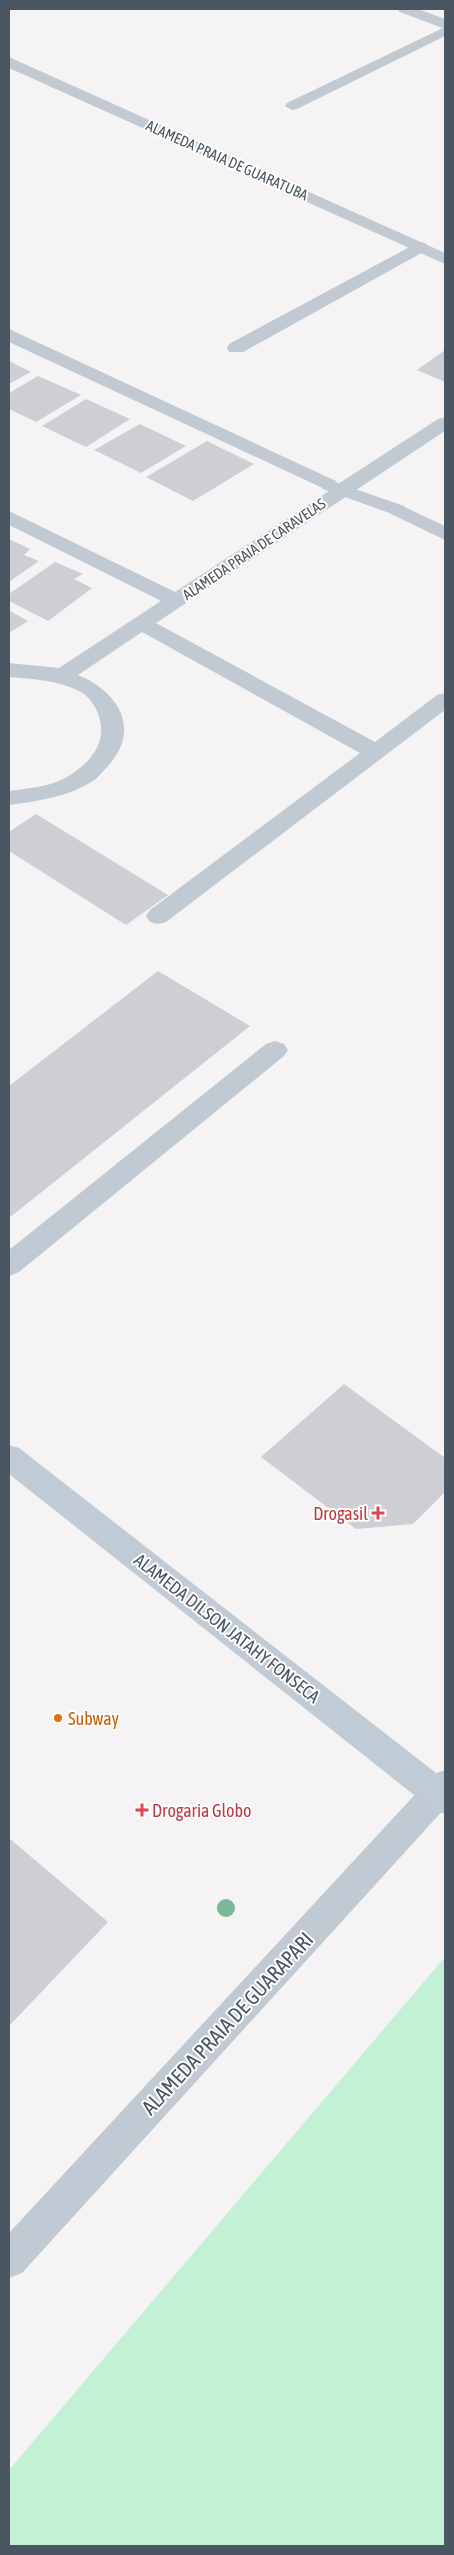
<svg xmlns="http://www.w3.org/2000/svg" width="454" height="2555" font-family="'Asap Condensed',sans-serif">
<rect width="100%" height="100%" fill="#f5f3f3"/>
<polygon fill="#c3f1d5" points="445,1957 445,2546 9,2546 9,2470"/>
<g fill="#cdcfd5">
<polygon points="445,350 445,382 417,370"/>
<polygon points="9,361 31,372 9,384"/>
<polygon points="38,376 81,395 36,422 9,409 9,393"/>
<polygon points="86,399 130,419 86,447 42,426"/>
<polygon points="140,424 186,446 141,473 94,450"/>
<polygon points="207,441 254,464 193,501 146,477"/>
<polygon points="9,539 30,549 24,555 39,561 9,582"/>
<polygon points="55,562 83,574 74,579 92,588 48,621 9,601 9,594"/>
<polygon points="9,611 10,611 28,621 9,633"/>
<polygon points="36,814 168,895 126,925 9,851 9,832"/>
<polygon points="158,971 250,1026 9,1218 9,1086"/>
<polygon points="344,1384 445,1458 445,1492 413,1524 356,1529 261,1457"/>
<polygon points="9,1838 108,1922 9,2026"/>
</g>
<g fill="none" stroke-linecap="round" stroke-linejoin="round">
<g fill="#c1cad2" fill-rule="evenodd">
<polygon points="445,27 445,36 297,109 292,110 285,106 287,103"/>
<polygon points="329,480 404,506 407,510 404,514 392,514 323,489 320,485 323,481"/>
</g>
<g fill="#c1cad2" fill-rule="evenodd">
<polygon points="397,9 418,9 445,19 445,29 400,12"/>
<polygon points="419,242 425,243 428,247 425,251 243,352 229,352 227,348 229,344"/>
<path d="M 9,329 L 336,481 L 338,484 L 438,419 L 445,417 L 445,431 L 156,623 L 375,742 L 437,695 L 445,693 L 445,710 L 166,922 L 158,924 L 150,922 L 146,916 L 150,910 L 360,753 L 142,632 L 78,675 C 119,692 142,730 107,767 C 102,772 98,778 93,781 C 68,797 38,801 9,805 L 9,791 C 21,789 34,788 47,785 C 74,778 108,752 100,721 C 98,710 91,697 79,691 C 56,680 34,679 9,677 L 9,663 L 59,668 L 161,601 L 9,525 L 9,511 L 175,592 L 329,491 L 9,342 Z"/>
<polygon points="398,504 445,526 445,540 391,514 388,510 391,506"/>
<polygon points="275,1041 284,1044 288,1050 284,1056 19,1272 9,1276 9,1250 266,1044"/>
</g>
<g fill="#c1cad2" fill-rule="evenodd">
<polygon points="9,57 445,253 445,264 9,68"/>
<polygon points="445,1770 445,1808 22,2273 9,2278 9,2233 434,1774"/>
</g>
<polygon fill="#c1cbd6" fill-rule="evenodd" points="9,1445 19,1448 445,1780 445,1814 433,1810 9,1474"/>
</g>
<circle fill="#7bb799" cx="226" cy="1908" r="9"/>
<g fill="#e0444e" stroke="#fff" stroke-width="2">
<path d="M375.5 1505.5h5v5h5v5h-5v5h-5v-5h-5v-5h5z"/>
<path d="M139.5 1802.5h5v5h5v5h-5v5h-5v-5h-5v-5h5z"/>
</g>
<circle fill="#e8710a" stroke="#fff" stroke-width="2" cx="58" cy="1718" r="5"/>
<g text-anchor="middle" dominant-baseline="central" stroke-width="4" stroke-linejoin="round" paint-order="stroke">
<g font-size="15" fill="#4a5661" stroke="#fff">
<text transform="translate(227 160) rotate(24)">ALAMEDA PRAIA DE GUARATUBA</text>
<text transform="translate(254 549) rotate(-34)">ALAMEDA PRAIA DE CARAVELAS</text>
</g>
<g font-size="18" fill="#be3a42" stroke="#fff" text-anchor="end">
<text x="368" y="1513">Drogasil</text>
<text x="152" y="1810" text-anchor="start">Drogaria Globo</text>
</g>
<g font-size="18" fill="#4a5661" stroke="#fff">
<text transform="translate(227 1628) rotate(38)">ALAMEDA DILSON JATAHY FONSECA</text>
</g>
<g font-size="18" fill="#c56008" stroke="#fff" text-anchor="start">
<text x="68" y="1718">Subway</text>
</g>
<g font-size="21" fill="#4a5661" stroke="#fff">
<text transform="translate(227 2023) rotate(-47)">ALAMEDA PRAIA DE GUARAPARI</text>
</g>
</g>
<rect width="454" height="2555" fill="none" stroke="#4a5661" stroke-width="20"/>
</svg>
